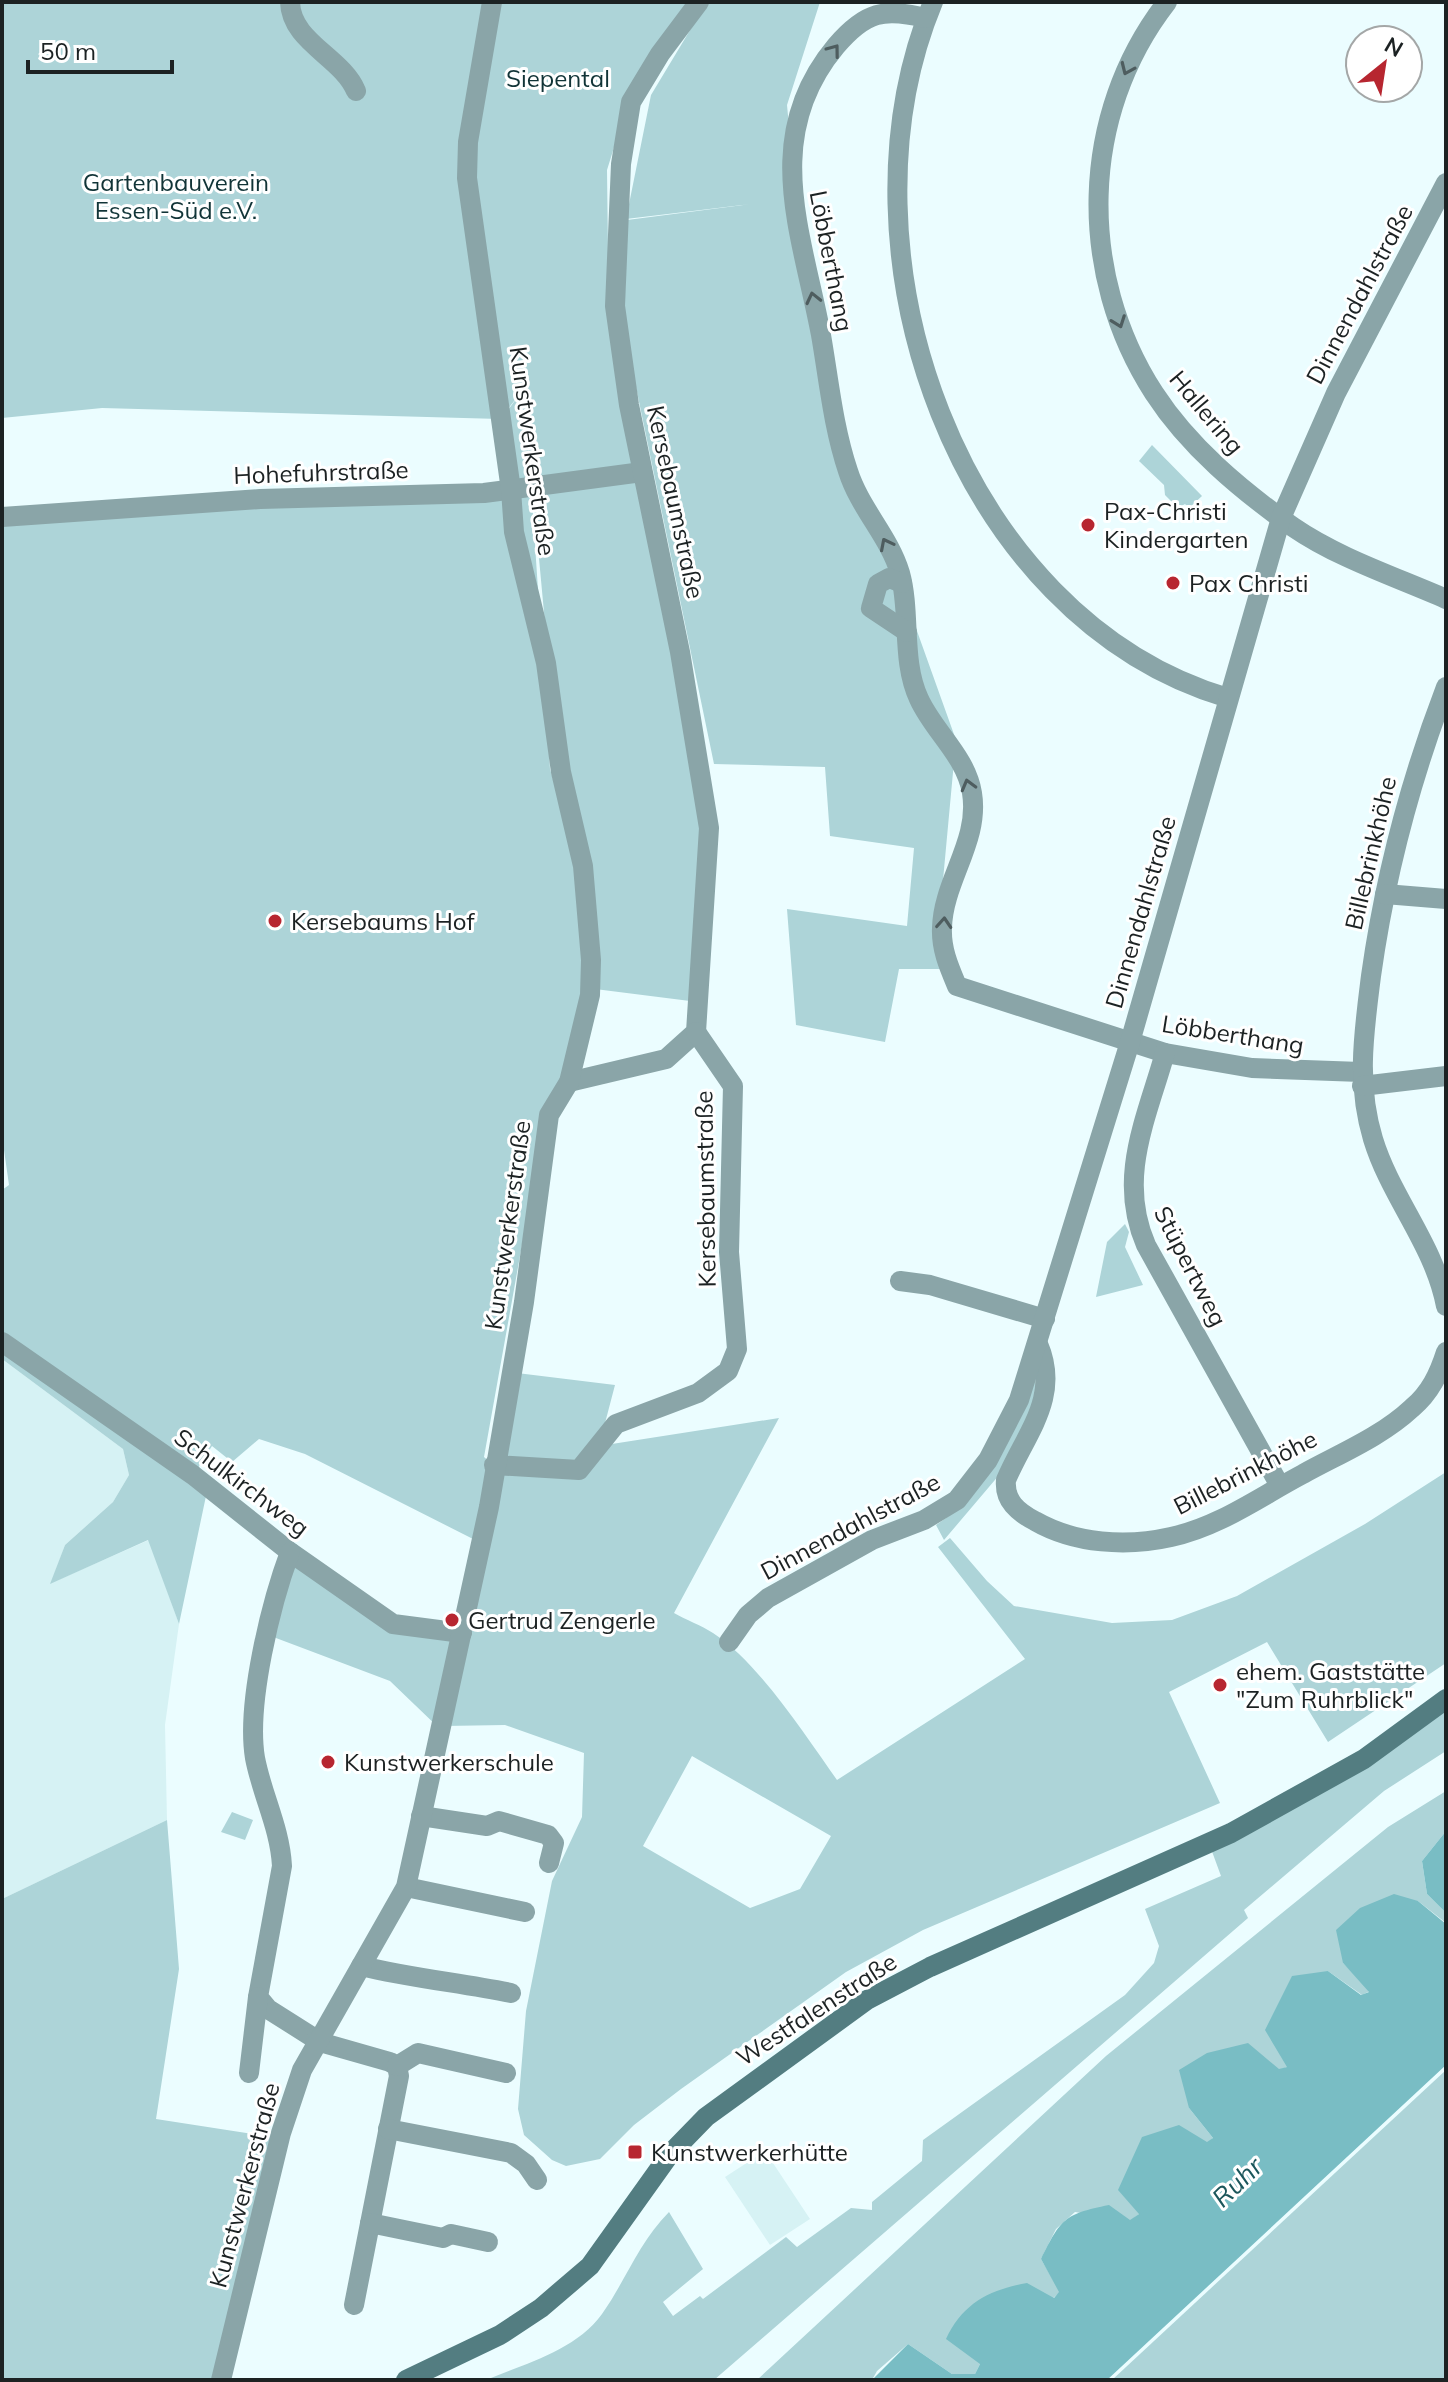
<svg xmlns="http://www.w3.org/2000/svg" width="1448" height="2382" font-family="Mulish,sans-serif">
<rect width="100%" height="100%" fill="#ebfdff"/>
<g fill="#d6f2f4">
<polygon points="2,1359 123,1449 129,1475 113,1502 65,1545 51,1583 149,1540 179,1624 165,1725 167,1820 2,1899"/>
<polygon points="765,2151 810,2219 770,2245 725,2177"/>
</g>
<g fill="#add4d8" fill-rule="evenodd">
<polygon points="2,2 687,2 633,86 607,170 609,330 676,651 701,837 690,1001 595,989 545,623 528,440 550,769 578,865 584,979 566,1081 547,1105 484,1457 491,1463 477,1541 305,1454 259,1439 232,1462 212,1446 199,1466 206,1496 179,1624 148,1540 50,1584 65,1545 113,1502 129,1475 123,1449 2,1359 2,1190 9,1185 2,1136 2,513 511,495 500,421 522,391 500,419 102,408 2,418"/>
<polygon points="707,2 820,2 787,105 796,199 831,384 862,496 899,561 917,631 956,740 942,891 946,969 899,969 885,1042 796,1025 787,909 907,926 914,848 830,836 825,767 714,764 624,329 627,220 751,204 626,219 651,95"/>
<polygon points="1152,445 1202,496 1189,508 1185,504 1178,508 1165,495 1164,485 1139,461"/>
<polygon points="1125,1224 1129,1232 1125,1247 1143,1285 1096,1297 1107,1242"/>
<polygon points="1036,1371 1034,1407 1000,1474 944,1540 936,1525 949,1516"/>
<path d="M 517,1373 L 615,1385 L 599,1446 L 779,1418 L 674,1613 C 686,1620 701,1625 713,1633 C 759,1663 805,1735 837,1780 L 1025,1659 L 938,1547 L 950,1538 L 987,1581 L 1014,1606 L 1112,1623 L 1172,1620 L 1237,1596 L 1365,1524 L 1446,1472 L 1446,1663 L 1328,1742 L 1267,1642 L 1169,1692 L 1220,1803 L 923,1930 L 846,1972 L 681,2089 L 634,2125 L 600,2159 L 566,2166 L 552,2160 L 524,2135 L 518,2109 L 526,2011 L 552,1881 L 582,1817 L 584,1753 L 505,1725 L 444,1726 ZM 692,1756 L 831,1836 L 800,1889 L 750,1908 L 643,1846 Z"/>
<polygon points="290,1552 398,1625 458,1636 440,1729 390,1681 268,1635"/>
<path d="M 1446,1702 L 1446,1751 L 1384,1791 L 1244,1910 L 1248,1918 L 714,2380 L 486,2380 C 526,2363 575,2351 602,2314 C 626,2280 639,2242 669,2212 L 703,2269 L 663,2302 L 673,2316 L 700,2296 L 703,2299 L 786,2237 L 797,2247 L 851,2208 L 872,2210 L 872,2202 L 922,2161 L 923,2140 L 1125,1995 L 1154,1963 L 1159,1946 L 1145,1909 L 1221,1876 L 1210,1846 Z"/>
<polygon points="1446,1791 1446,1831 1422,1861 1427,1894 1446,1913 1446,1923 1418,1901 1343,1963 1370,1991 1362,1995 1328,1971 1287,2067 1189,2108 1213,2138 1139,2214 1130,2221 1075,2212 1056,2229 1041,2259 1060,2292 980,2364 975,2374 952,2374 908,2344 877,2371 872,2380 757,2380 1106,2056 1388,1827"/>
<polygon points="232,1812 253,1820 245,1840 221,1832"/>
<polygon points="167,1820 179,1969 156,2119 278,2138 219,2380 2,2380 2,1899"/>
<polygon points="1446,2070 1446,2380 1112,2380"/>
</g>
<g fill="#79bdc4">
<polygon points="1446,1831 1446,1913 1427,1894 1422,1861"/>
<path d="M 1394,1894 L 1418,1901 L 1446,1924 L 1446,2065 L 1107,2380 L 872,2380 L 908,2344 L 952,2374 L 975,2374 L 980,2364 L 946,2339 C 963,2303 989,2290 1027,2283 L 1054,2298 L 1059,2292 L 1041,2259 C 1061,2219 1064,2214 1109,2205 L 1130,2220 L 1139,2214 L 1118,2190 L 1142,2137 L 1179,2125 L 1207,2142 L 1213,2138 L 1189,2108 L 1179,2070 L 1207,2053 L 1248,2043 L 1279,2069 L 1287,2067 L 1265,2030 L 1292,1976 L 1328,1971 L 1361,1995 L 1369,1992 L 1343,1963 L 1336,1930 L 1360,1908 Z"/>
</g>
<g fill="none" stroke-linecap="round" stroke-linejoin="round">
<g stroke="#8aa5a8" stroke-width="20">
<path d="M 290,2 C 291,42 342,57 356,91"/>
<path d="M 933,2 C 830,250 957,618 1228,698"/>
<path d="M 1167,2 C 1079,115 1077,274 1154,393 C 1189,447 1241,490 1293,527 C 1338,558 1396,577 1446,599"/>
<path d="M 926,18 C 884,8 866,11 836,46 C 760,137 802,233 821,335 C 829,381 833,426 848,471 C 860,509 889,536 900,573 C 911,613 901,661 919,699 C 934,732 966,756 972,793 C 980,841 943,881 942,928 C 941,949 949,967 957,986 L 1165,1053 L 1252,1068 L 1361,1072"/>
<polyline points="2,517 260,499 484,493 642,472"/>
<polyline points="902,583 889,578 878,584 871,608 907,632"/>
<path d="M 1446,687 C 1410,781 1385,876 1371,976 C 1364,1032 1356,1083 1373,1139 C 1391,1198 1434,1244 1446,1306"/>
<polyline points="1385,894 1446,899"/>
<path d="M 1165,1053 C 1146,1120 1117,1178 1146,1245 L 1280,1486"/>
<polyline points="569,1082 666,1059 696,1032 709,828 680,652 629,405 615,306 621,164 631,102 660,54 699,2"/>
<polyline points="1362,1086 1446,1076"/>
<polyline points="900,1281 930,1285 1045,1319"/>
<polyline points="2,1342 193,1475 290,1552 393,1624 462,1633"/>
<path d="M 1038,1344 C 1061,1397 1026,1433 1006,1480 C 1004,1501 1018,1512 1035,1521 C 1075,1544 1127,1547 1171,1537 C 1219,1527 1261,1496 1303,1474 C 1339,1454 1381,1437 1412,1408 C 1430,1393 1439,1374 1446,1352"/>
<polyline points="494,1465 579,1470 616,1424 698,1393 728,1371 737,1349 729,1252 733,1086 696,1032"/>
<path d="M 290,1552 C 271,1603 246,1704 255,1758 C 262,1795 280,1828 282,1866 L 258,1997 L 268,2009 L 317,2040"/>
<polyline points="729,1642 748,1615 768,1598 872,1540 924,1520 957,1500 988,1460 1019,1400 1130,1042 1281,518 1336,393 1446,183"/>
<polyline points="421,1816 487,1826 499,1821 548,1835 554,1843 549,1863"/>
<polyline points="406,1887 525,1912"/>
<path d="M 361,1966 C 411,1978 461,1983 511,1993"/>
<polyline points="316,2041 390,2062 397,2066 399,2076 354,2305"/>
<polyline points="397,2066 418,2053 506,2073"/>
<polyline points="249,2073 258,1997"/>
<polyline points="388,2129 511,2153 526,2164 537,2180"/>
<polyline points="370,2223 443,2238 451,2234 488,2242"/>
<polyline points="221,2380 281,2133 302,2070 406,1887 489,1507 524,1302 549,1115 569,1082 590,995 591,960 583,866 561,772 546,663 514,532 511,490 467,178 468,142 492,2"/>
</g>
<polyline stroke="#537d81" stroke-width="20" points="406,2380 500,2335 541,2308 590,2266 670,2154 706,2117 867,2000 930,1967 1231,1833 1364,1759 1446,1699"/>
</g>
<defs><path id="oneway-chevron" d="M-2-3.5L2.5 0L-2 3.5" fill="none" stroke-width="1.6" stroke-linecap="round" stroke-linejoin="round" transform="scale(2)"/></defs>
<g stroke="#4e5d5f">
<use href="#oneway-chevron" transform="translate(834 50) rotate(-53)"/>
<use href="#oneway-chevron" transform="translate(1127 69) rotate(114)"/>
<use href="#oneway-chevron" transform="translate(813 298) rotate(-103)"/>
<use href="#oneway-chevron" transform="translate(1119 322) rotate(70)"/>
<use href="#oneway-chevron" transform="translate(886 544) rotate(-117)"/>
<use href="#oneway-chevron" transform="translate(968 785) rotate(-105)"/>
<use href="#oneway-chevron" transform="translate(944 923) rotate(-86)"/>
</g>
<g fill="#b72630" stroke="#fff" stroke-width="3">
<circle cx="1088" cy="525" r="8"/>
<circle cx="1173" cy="583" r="8"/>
<circle cx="275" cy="921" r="8"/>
<circle cx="452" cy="1620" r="8"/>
<circle cx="1220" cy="1685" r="8"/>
<circle cx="328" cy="1762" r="8"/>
<rect x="627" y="2144" width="16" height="16" rx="4"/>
</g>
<g text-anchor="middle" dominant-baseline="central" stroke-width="6" stroke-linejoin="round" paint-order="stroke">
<g font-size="24" fill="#113437" stroke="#fff">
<text x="558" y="78">Siepental</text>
<text x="176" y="182">Gartenbauverein<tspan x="176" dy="28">Essen-Süd e.V.</tspan></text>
</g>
<g font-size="24" fill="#1c2223" stroke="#fff">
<text transform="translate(832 261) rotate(79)">Löbberthang</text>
<text transform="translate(1359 294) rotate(-62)">Dinnendahlstraße</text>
<text transform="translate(1207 412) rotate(50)">Hallering</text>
<text transform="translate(533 451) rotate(82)">Kunstwerkerstraße</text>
<text transform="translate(321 472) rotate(-2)">Hohefuhrstraße</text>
<text transform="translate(676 502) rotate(78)">Kersebaumstraße</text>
<text transform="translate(1370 853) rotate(-77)">Billebrinkhöhe</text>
<text transform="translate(1140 912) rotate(-74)">Dinnendahlstraße</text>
<text transform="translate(1233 1034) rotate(9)">Löbberthang</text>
<text transform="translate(705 1189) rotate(-91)">Kersebaumstraße</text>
<text transform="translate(507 1225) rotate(-82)">Kunstwerkerstraße</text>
<text transform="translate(1191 1266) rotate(63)">Stüpertweg</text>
<text transform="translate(1245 1472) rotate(-27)">Billebrinkhöhe</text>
<text transform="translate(242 1482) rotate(37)">Schulkirchweg</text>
<text transform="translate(850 1526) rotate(-28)">Dinnendahlstraße</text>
<text transform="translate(816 2009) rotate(-33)">Westfalenstraße</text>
<text transform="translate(244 2185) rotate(-75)">Kunstwerkerstraße</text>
</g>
<g font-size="24" fill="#1c2223" stroke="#fff" text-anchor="start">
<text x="1104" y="511">Pax-Christi<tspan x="1104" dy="28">Kindergarten</tspan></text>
<text x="1189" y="583">Pax Christi</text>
<text x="291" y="921">Kersebaums Hof</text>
<text x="468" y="1620">Gertrud Zengerle</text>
<text x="1236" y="1671">ehem. Gaststätte<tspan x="1236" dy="28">"Zum Ruhrblick"</tspan></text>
<text x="344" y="1762">Kunstwerkerschule</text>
<text x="651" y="2152">Kunstwerkerhütte</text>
</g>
<g font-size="26" font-style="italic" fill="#1b565b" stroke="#fff">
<text transform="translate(1237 2182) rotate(-44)">Ruhr</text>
</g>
</g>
<rect width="1448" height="2382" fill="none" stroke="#1c2223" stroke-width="8"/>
<g transform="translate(1384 64) rotate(30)"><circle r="38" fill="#ffffff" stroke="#a4a7a7" stroke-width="2"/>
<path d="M0-6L14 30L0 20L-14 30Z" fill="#b72630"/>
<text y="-12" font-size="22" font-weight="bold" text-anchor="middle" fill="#1c2223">N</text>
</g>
<path d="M28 60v12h144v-12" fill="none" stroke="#1c2223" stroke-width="4"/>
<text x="40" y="60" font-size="24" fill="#1c2223" stroke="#ffffff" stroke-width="6" paint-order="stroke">50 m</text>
</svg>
